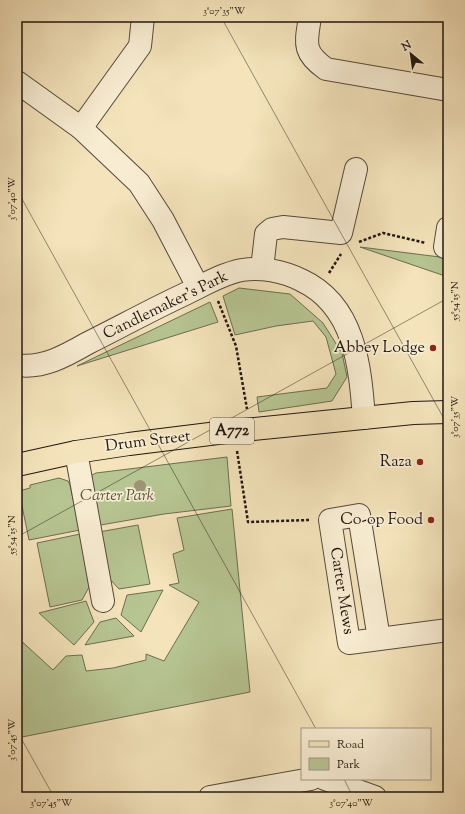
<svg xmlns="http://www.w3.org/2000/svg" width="465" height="814" font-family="'Sorts Mill Goudy',serif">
<rect width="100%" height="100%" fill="#f4e3bb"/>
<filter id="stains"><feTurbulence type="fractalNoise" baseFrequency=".005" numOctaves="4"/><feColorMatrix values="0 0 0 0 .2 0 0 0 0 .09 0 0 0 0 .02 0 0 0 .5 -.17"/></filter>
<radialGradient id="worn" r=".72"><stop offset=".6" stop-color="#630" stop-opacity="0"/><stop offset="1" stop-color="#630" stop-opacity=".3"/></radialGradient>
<g fill="#b7c593" stroke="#6c6e52">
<polygon points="360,247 448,258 448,277"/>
<polygon points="239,288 290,294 323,323 342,353 347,377 332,401 259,412 257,397 327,388 336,374 326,337 313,321 276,326 235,335 223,296"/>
<polygon points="210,302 218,322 77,366"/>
<polygon points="227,457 231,506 164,514 95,526 90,478 92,475 96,473"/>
<polygon points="59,478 68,481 70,485 80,530 29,540 19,491 30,488 30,485"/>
<polygon points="232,509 250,692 17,738 17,637 53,670 66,656 82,655 86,671 113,668 146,660 146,654 164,661 199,602 169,585 179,583 173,554 184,550 177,518"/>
<polygon points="138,525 150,584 119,589 108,577 99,532"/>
<polygon points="85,533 94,578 82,600 50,607 37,543"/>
<polygon points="163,590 141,632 121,615 127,595"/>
<polygon points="86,601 94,622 74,645 39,613"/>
<polygon points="116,618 134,636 85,645 100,622"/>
</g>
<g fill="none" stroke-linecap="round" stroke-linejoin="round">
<defs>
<g id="minor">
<path d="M 310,17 C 306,43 302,52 326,69 L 448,90"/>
<polyline points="17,82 81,128 139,183 163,220 198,287"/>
<polyline points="81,128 140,46 143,17"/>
<polyline points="448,228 445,247 448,248"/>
<polyline points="262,269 266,234 272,229 283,227 341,233 356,169"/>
<path d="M 17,365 C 43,369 67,355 88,343 C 120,327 151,310 183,295 C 202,286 221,274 242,270 C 261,267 283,271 301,280 C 355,305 360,366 364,418"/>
<polyline points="76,452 103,601"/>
<polyline points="379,639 359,515 330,520 349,643 448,630"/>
<polyline points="325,779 375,797"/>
<polyline points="210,797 311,779"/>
</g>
<polyline id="major" points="17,465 76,452 129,444 234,431 413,413 448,412"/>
</defs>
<use href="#minor" stroke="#56493b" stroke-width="24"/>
<use href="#major" stroke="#211610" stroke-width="24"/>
<g stroke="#211610" stroke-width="2.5" stroke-dasharray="3 2" stroke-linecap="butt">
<polyline points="359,242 383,233 426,243"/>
<polyline points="329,273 341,254"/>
<polyline points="218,301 236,346 247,409"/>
<polyline points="237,451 248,522 309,520"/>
</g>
<use href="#minor" stroke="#f8edd3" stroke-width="22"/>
<use href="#major" stroke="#f4e3bb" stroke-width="22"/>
</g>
<circle fill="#9d9476" cx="140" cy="486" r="6"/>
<path fill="none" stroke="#211610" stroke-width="1" stroke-opacity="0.45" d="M 221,17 L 448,426M 17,190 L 316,729M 17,537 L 448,298M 17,731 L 54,797M 344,779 L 353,797"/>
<g fill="#8f2418" stroke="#f8edd3" stroke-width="1.5">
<circle cx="433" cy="348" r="4"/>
<circle cx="420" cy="462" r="4"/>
<circle cx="431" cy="520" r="4"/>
</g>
<g text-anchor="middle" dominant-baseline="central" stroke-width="3.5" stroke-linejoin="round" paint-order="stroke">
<rect fill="#f8edd3" stroke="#62564a" stroke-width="1" x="210" y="418" width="44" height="26" rx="3"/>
<g font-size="15" font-weight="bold" fill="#211610">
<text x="232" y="431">A772</text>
</g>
<g font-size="16" fill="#211610" stroke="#f8edd3">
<text transform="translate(166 306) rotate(-26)">Candlemaker's Park</text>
<text transform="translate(148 442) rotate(-7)">Drum Street</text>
<text transform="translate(341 591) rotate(81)">Carter Mews</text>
</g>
<g font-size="16" fill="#211610" stroke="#f8edd3" text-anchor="end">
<text x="425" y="348">Abbey Lodge</text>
<text x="412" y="462">Raza</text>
<text x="423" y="520">Co-op Food</text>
</g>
<g font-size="16" font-style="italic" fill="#56533e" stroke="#f8edd3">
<text x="117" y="496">Carter Park</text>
</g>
</g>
<rect width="465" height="814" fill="none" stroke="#f4e3bb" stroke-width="44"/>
<rect x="301" y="728" width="130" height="52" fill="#f8edd3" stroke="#a29785"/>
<rect x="309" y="741" width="20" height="6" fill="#f4e3bb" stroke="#a29785"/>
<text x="337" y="748" font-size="12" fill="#211610">Road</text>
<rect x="309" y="758" width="20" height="12" fill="#b7c593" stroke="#a29785"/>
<text x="337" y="768" font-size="12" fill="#211610">Park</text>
<g transform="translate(411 54) rotate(331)" stroke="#f8edd3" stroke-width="3" paint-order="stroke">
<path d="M0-3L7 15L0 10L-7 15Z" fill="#211610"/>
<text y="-6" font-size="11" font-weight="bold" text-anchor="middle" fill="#211610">N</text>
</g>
<rect x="22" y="22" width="421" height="770" fill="none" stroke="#211610" stroke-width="1.5"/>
<g font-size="10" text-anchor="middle" fill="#211610">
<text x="224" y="14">3°07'35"W</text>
<text transform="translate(11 199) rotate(-90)" y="4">3°07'40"W</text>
<text transform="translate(454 301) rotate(-90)" y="4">55°54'15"N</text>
<text transform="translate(454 417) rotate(-90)" y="4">3°07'35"W</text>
<text transform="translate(11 535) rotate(-90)" y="4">55°54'15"N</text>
<text transform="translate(11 740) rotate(-90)" y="4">3°07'45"W</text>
<text x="51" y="806">3°07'45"W</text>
<text x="351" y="806">3°07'40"W</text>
</g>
<rect width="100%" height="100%" filter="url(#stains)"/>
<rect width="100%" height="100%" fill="url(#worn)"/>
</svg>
